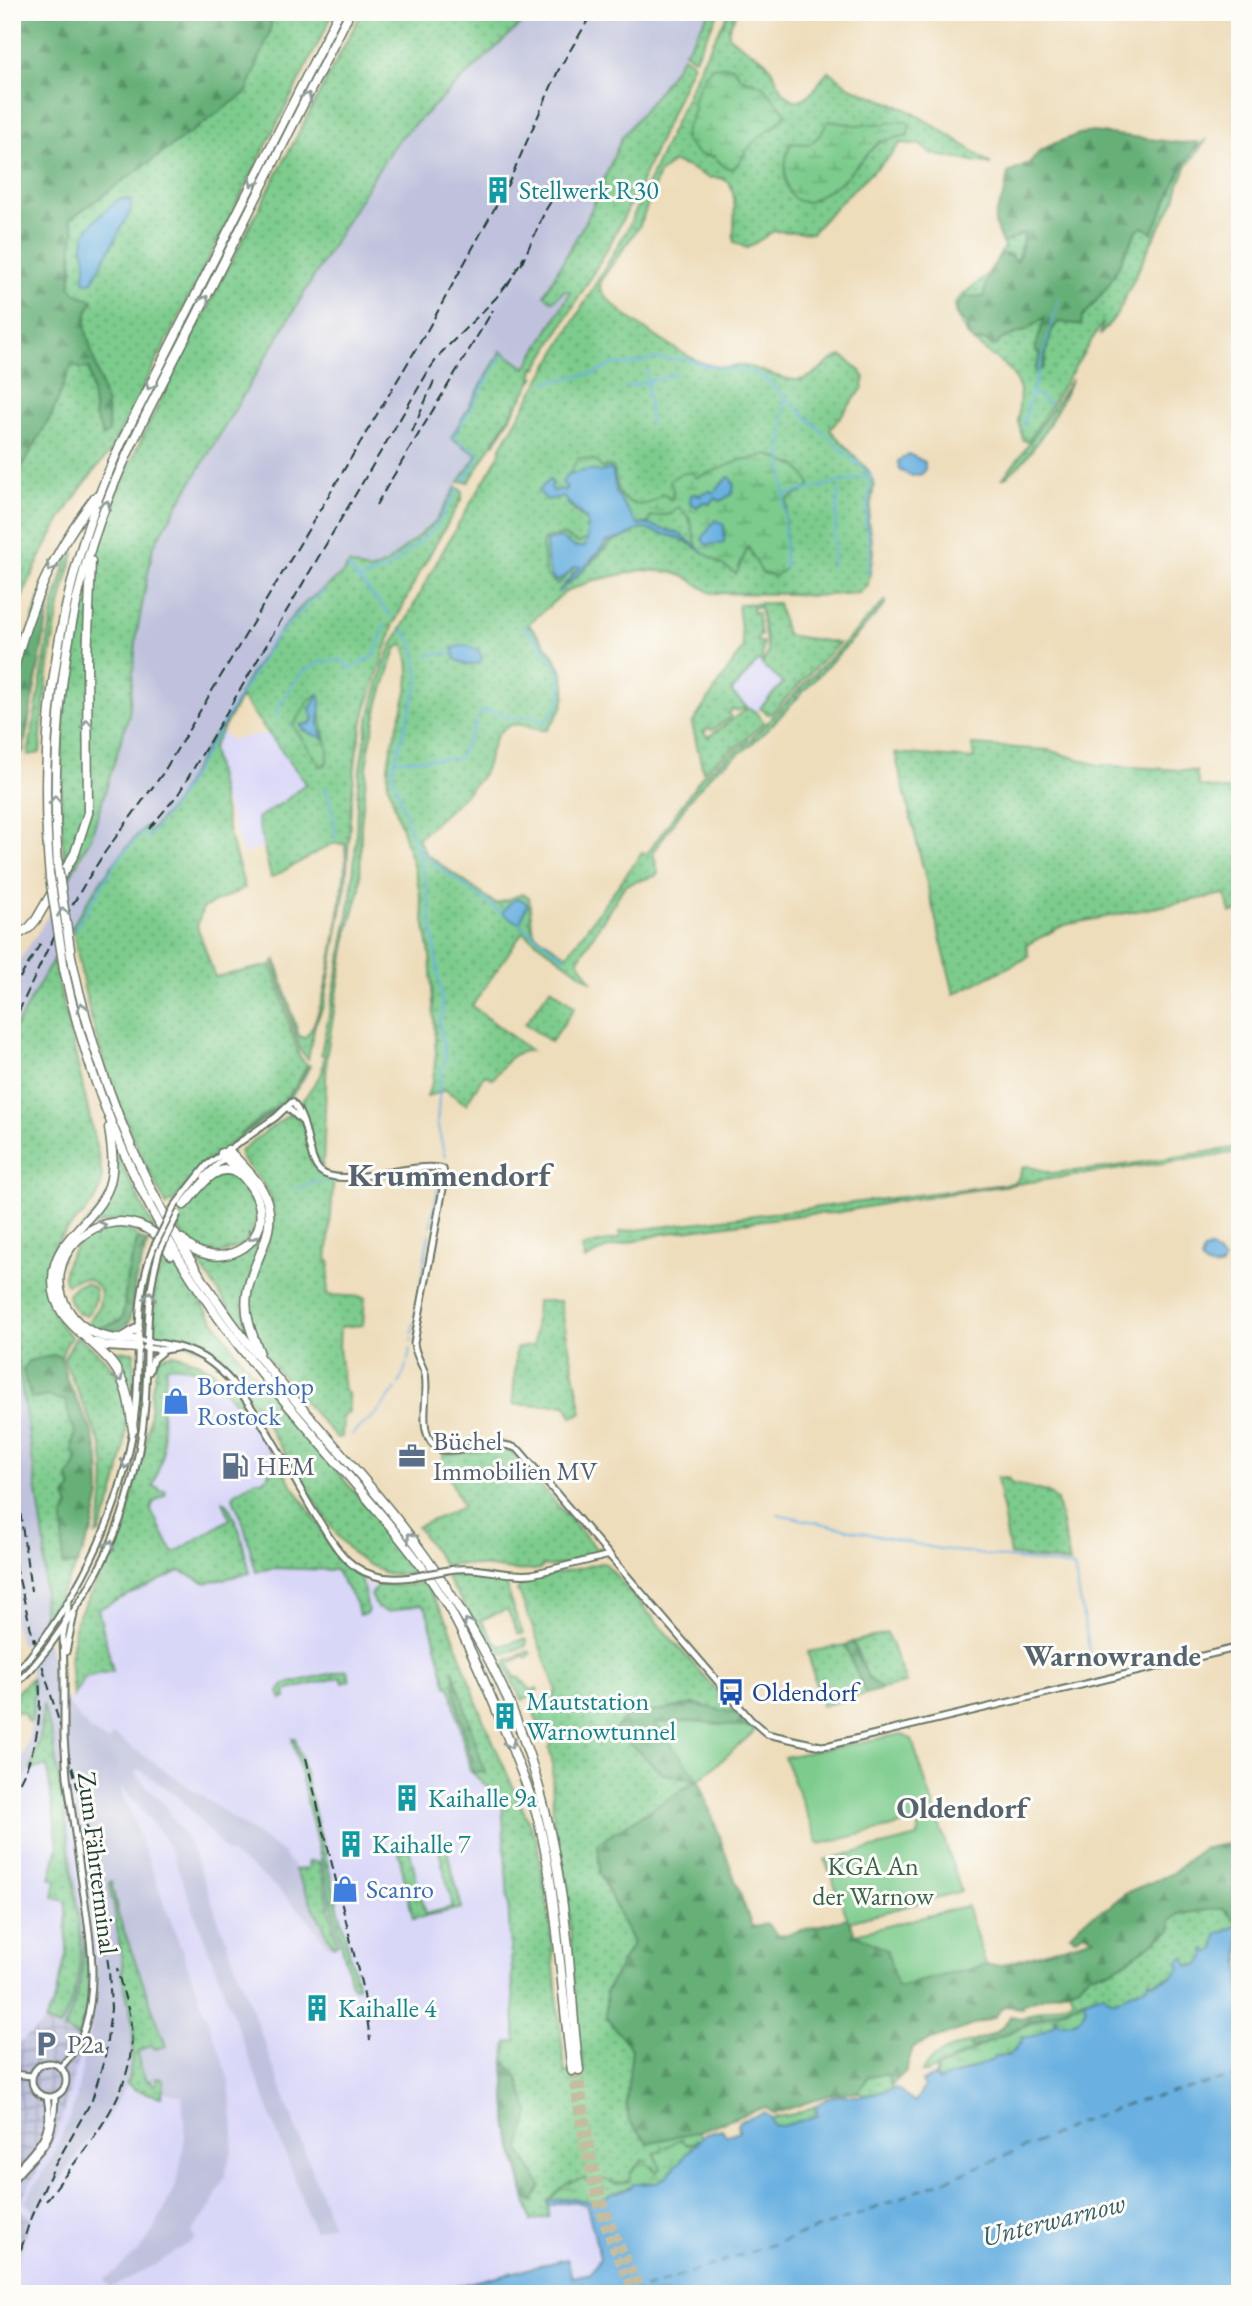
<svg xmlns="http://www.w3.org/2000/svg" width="1252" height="2306" font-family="'EB Garamond',serif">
<defs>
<pattern id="industrial-grid" width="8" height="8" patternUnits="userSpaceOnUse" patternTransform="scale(1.75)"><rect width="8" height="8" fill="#c0c2dd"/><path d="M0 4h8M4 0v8" fill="none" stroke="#9b9fb4"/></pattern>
<pattern id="grass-dots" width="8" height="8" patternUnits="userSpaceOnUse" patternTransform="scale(1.75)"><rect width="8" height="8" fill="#7dcc8d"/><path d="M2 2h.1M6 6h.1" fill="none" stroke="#66a774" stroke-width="1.8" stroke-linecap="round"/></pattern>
<pattern id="forest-firs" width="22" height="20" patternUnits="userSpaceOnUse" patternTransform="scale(1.75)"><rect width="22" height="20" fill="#66b078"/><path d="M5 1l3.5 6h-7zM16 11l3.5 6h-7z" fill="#539063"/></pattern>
<pattern id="wetland-marsh" width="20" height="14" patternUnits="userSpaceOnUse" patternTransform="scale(1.75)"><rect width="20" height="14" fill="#7dcc8d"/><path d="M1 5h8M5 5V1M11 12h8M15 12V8" fill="none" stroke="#66a774"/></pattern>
</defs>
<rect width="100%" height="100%" fill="#fdfcf7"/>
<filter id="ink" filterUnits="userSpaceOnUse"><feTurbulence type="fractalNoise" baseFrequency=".0143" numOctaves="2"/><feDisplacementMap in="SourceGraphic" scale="14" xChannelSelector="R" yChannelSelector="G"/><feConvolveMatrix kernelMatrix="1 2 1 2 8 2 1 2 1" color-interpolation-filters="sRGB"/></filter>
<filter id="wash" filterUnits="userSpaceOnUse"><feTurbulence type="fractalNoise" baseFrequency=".00686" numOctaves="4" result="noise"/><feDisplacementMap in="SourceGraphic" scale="28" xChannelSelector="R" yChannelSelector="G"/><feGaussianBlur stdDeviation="1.57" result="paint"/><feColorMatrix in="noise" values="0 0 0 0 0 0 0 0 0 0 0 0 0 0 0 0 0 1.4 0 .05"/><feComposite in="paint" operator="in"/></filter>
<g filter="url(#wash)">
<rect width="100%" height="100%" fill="#edb"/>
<g fill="#d9d7f8">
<polygon points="758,661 783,683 756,712 748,708 731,692"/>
<polygon points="221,731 230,740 268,733 305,784 285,801 257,818 264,847 243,854 223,796 212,750"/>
<polygon points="176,1365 190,1367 220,1386 248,1417 340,1559 360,1580 379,1589 417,1589 427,1607 451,1685 470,1772 503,1800 529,2206 548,2201 549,2206 565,2201 586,2204 600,2259 592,2273 572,2278 567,2259 425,2294 12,2294 12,2278 31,2217 18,2208 67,2032 45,2023 12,2048 12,1791 16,1794 31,1769 60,1759 69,1703 85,1677 98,1609 127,1595 146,1511 163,1454 162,1410 166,1366"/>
</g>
<polygon fill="url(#industrial-grid)" points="45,2023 68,2031 77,2037 79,2035 86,2037 57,2131 18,2208 31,2217 12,2278 12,2048"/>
<g fill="#c0c2dd">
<polygon points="526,12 710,12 659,91 622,137 613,155 588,217 544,295 565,290 571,293 526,368 501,352 452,438 477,455 436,521 386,564 370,571 349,565 334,580 304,604 277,633 174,804 149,833 146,826 123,850 94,890 12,1033 12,966 21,958 40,929 83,856 91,837 113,771 129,715 137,632 153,547 372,179 399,139 522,23"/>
<polygon points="12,1321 45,1546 44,1627 55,1674 69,1705 90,1730 108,1742 114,1735 283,1853 296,1869 295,1871 333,1946 329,1947 309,1920 276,1887 245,1863 227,1852 182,1800 139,1769 135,1774 163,1803 191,1846 332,2224 314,2231 171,1850 158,1830 122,1787 121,1792 130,1811 222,2058 229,2082 234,2127 232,2150 225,2176 211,2207 192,2232 196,2239 155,2265 110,2288 104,2280 138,2252 152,2233 173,2191 179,2173 185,2136 182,2096 127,2084 97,2134 94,2132 36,2213 24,2202 52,2158 75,2104 91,2022 95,1991 95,1952 73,1776 62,1777 84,1932 84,1961 78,1996 64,2029 60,2027 76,1989 81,1957 81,1940 43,1706 40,1738 31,1769 16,1794 12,1791 12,1784 28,1742 34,1708 33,1685 25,1642 21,1646 12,1616"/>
</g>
<g fill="url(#grass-dots)" stroke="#4e8460" stroke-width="2">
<path d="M 273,12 L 334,12 L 111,451 C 67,499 35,562 12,623 L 12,484 L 52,414 L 72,363 L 89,368 L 95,416 L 103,435 L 109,432 L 107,407 L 85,327 L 87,313 L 70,286 L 73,265 L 71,244 L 75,231 L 70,219 L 98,197 L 269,34 Z"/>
<path d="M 362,12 L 526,12 L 522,23 L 399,139 L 372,179 L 153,547 L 137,632 L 129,715 L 91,837 L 66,884 C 56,783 61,678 88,579 C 112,490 154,414 195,332 C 250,225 306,118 362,12 Z"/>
<polygon points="710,12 719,12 695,58 693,58 685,52"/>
<path d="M 729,12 L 737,12 L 729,27 L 729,36 C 738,46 756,52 766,62 C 779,75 784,117 811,93 C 819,86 821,77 829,71 L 850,87 L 908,110 L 951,136 L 991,164 L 941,156 L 931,153 L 920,145 L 901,143 C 895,148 893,154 887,159 C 860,182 835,206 812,233 L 774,231 L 747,248 L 734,242 C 732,223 745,171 709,178 L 688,167 L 673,162 L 659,174 L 640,225 L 602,279 L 600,287 C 607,308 681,355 703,363 C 709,365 722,368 729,367 C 735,366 738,365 745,366 C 762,369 779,380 797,380 C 817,379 825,359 843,356 L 861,372 L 865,378 L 862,389 L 830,430 L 869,471 L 874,485 L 868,521 L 873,552 L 868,585 L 859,593 L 812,596 L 792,594 L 711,593 L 686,577 L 671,572 L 642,570 L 591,581 L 565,592 L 528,624 C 547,645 575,676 562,707 C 558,715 552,723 547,730 C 532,732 521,718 505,728 C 488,738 492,763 481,777 C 463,799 438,819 418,839 L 426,854 L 496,904 L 522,894 L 529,897 L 532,927 L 535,934 L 567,955 L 642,853 L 647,854 L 703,775 L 751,739 L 885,601 L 885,605 L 770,727 L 747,748 L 713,772 L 690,799 L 653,852 L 658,873 L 655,876 L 625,885 L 578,960 L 592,982 L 523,932 L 472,1006 L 531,1051 C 511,1050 504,1065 493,1079 L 485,1074 L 466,1104 L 444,1089 L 441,1092 L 427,1096 L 433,1080 L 436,1053 L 430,955 L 417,878 L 388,784 C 383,736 424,689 403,644 L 396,649 L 378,705 L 369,749 L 361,824 L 360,889 L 348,931 L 327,1052 L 323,1167 L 317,1160 L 300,1104 L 322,1073 L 324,1056 L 321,1054 C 333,992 349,929 354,866 C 357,839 356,813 358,786 C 363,741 373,694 389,652 C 395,637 403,628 409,615 C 436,559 469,507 500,453 L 501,447 L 628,228 L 703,60 Z"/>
<polygon points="683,56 693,63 638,189 608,248 537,368 534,368 532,379 535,376 494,445 518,402 469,482 459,482 477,455 451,438 501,351 526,368 570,293 565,290 553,301 544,295 588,217 622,137 659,91"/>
<polygon points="1207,139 1186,167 1179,184 1175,200 1152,241 1118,313 1100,335 1103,322 1028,442 1023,440 1018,421 1020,390 1015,378 1008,368 974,342 1000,340 1028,329 1046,316 1036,346 1041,354 1035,369 1043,368 1051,332 1058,322 1082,318 1108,286 1137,230 1144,227 1193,150"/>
<path d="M 1025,233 L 1017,262 L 1013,260 L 1011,255 L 1001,254 L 997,259 L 1004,247 L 1002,243 C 1010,242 1016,235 1025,233 Z"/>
<path d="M 991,269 L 983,297 L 962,320 L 967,324 L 968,336 L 956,315 L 954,306 C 962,289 980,287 991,269 Z"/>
<path d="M 1072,379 C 1058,409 1031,463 1002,479 L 1022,454 Z"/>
<path d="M 456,487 L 462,490 L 462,498 L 417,577 L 395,622 L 391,625 L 393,627 L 365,712 L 357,748 L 351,804 L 346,885 L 324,1005 L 315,1024 L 308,1059 L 300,1050 L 274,962 L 276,960 L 299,1036 L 304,1038 C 327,1021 341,896 346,863 L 345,844 L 332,844 L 271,878 L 257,818 L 285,801 L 305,784 L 308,786 L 241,697 L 212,748 L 229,834 L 245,888 L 203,908 L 197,926 L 215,977 L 272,965 L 299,1056 L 307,1065 L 295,1088 L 282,1102 L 239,1135 C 269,1118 294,1097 309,1065 L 310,1066 C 287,1115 255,1124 216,1154 C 199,1168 185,1186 172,1203 L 170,1201 L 167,1206 C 132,1142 105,1076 88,1006 C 82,980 78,953 72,927 C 93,891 116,856 146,826 L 149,832 L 174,804 L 212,737 L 221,729 L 240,696 L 239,694 C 258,661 277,631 304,604 C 318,590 339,582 349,564 L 370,571 L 386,564 L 436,521 Z"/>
<path d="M 69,552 L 74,553 C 54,618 44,685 40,753 L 28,755 L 54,606 Z"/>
<polygon points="778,603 786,635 839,643 772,713 768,714 760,708 783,683 762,665 768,653 760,607 752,607 753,613 757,612 761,636 757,638 758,642 763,642 762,663 758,661 731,692 747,707 736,711 733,709 728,713 731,717 712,730 708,728 704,733 708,737 748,708 756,712 764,722 745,740 703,771 692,724 743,648 738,604"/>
<polygon points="972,745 1048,750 1099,765 1196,771 1199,786 1240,792 1240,911 1231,913 1225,894 1064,925 1026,945 1029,957 954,994 895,753 974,759"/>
<path d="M 53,960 C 66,1018 81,1075 93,1133 C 96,1149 104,1171 101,1186 C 97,1206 73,1222 61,1237 C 35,1269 42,1310 72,1337 L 65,1347 L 61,1357 L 56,1355 L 24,1374 L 28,1381 L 31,1399 L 47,1396 L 66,1401 L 71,1424 L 76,1430 L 72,1444 L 77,1456 L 76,1463 L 68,1477 L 72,1487 L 65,1497 L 69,1507 L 63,1517 L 64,1566 L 77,1564 L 45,1622 L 43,1617 L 45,1546 L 12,1321 L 12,1033 Z"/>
<polygon points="551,988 575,1007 551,1042 525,1024"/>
<path d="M 292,1112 L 303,1123 L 318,1169 L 334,1176 L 327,1261 L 330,1261 L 327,1295 L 365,1297 L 363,1325 L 340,1327 L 339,1348 L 344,1391 L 348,1393 L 349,1413 L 343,1416 L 342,1437 L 337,1438 C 315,1413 259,1357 252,1327 C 248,1311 249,1295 253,1279 C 262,1249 285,1225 268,1192 C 261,1179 250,1169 241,1158 L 240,1151 Z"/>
<polygon points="1240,1147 1240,1152 898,1201 836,1213 809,1214 662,1234 605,1249 585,1260 582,1247 620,1238 619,1232 1013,1183 1018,1179 1023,1167 1027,1166 1051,1173 1105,1168"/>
<path d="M 117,1154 L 154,1229 L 153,1231 C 79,1190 21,1286 81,1330 C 98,1342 116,1338 131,1345 C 119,1344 106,1344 94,1339 C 59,1325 46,1282 64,1249 C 76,1229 98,1217 108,1195 C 114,1182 115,1167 117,1154 Z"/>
<polygon points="225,1172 240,1178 253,1195 257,1218 250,1237 241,1246 220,1254 198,1249 185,1238 177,1226 183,1210 211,1178"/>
<path d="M 256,1188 L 262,1194 L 268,1217 L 243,1305 L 249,1337 L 193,1255 C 240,1272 282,1234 256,1188 Z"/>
<path d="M 108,1228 L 124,1229 L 135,1233 L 138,1238 L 127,1276 L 123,1317 L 118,1322 L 96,1329 L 88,1322 L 99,1307 L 101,1292 C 92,1277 81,1275 67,1285 C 56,1269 77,1242 91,1233 C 96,1231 102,1230 108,1228 Z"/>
<path d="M 166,1252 L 241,1359 L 385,1528 L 418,1571 L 405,1575 L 382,1573 L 381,1570 C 360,1563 347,1549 335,1532 L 241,1385 L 215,1358 L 204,1350 L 182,1341 L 157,1335 L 151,1330 L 156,1282 Z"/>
<path d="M 86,1283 L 94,1288 C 98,1300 93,1308 85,1316 L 82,1314 L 78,1314 L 70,1302 L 68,1295 L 75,1286 Z"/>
<polygon points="537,1301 560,1301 582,1413 572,1417 566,1405 513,1405 516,1348 534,1345"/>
<path d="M 77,1336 C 91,1347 107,1358 116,1374 C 140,1415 117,1492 99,1533 L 96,1535 C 104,1506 108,1474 101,1445 L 66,1365 L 64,1358 Z"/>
<polygon points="106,1350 134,1352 133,1396 131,1396 122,1371"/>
<path d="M 173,1354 C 222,1364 255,1408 271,1453 C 250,1420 213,1359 167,1366 L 162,1410 L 163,1454 L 153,1487 L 158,1487 L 160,1491 L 165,1490 L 166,1494 L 153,1503 L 151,1511 C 160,1526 164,1538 174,1553 L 230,1519 L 223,1501 L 228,1504 L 239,1529 L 250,1573 L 206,1583 L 180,1571 L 98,1609 L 113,1671 L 85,1677 L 73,1696 L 70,1659 L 76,1620 L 106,1565 L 127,1515 L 147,1438 L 152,1389 L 158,1361 L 162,1356 Z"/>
<path d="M 499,1449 L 510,1451 L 600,1553 L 599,1555 L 552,1567 L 543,1565 L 541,1569 C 509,1575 476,1560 445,1566 L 417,1527 L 463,1507 L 443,1464 L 443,1455 Z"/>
<polygon points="276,1468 283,1471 340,1557 361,1578 368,1610 366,1614 359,1615 356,1603 335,1570 271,1568 256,1572 243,1522 233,1498 235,1493 257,1480 261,1481 267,1477 270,1469"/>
<polygon points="997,1477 1009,1479 1010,1483 1047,1492 1057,1500 1070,1563 1010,1555"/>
<polygon points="604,1562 737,1714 694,1704 625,1717 699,1780 600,1874 633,1943 606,1991 607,2017 632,2049 632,2062 648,2143 699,2131 703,2139 655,2155 662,2168 657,2172 642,2160 629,2182 592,2185 548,2200 549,2217 531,2221 508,2127 504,2062 507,2042 516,2041 502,1800 470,1771 450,1686 447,1686 426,1608 421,1604 388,1612 377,1608 371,1595 378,1584 398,1586 425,1583 449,1624 483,1719 537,1841 548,1907 565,2073 584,2069 578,2039 569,1918 558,1845 559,1844 557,1842 553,1819 552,1760 549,1747 552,1745 546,1730 542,1730 535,1717 534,1699 540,1702 544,1699 551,1706 556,1689 519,1592 517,1591 521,1582"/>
<polygon points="460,1574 486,1576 506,1581 511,1603 523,1634 518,1634 507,1609 481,1620 496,1643 500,1646 524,1639 527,1641 526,1646 497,1656 446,1577"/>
<polygon points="887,1633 906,1683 882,1689 868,1678 853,1642"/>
<polygon points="845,1645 866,1694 821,1706 808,1652"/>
<polygon points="529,1651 531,1654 526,1658 524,1655 509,1664 515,1678 519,1677 532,1691 536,1688 538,1689 533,1696 522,1700 504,1666 507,1660"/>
<polygon points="347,1670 350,1681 343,1683 341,1677 285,1691 286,1698 281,1699 279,1691 285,1684"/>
<polygon points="31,1678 34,1694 32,1721 28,1722 24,1713 17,1711 12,1714 12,1697"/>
<path d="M 43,1704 L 51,1732 L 64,1807 L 81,1940 C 81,1971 76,1999 60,2027 L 45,2022 L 56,1997 L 67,1951 L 66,1908 L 65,1901 L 53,1898 L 56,1880 L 50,1878 L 58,1847 L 47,1766 L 31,1769 L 40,1738 Z"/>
<polygon points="292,1738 295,1738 301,1758 358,1987 354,1987 351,1984"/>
<polygon points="442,1832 462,1908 413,1919 399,1853 409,1848 425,1914 453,1907 435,1834"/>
<polygon points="308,1861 319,1862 338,1944 333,1946 295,1870 308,1869"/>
<path d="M 111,1881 L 119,1917 L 166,2046 L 155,2049 L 152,2045 L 138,2051 L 139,2063 L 146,2081 L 150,2080 L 153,2085 L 157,2083 L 156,2078 L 162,2079 L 164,2085 L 161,2097 L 134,2089 L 127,2084 C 139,2036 133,2018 121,1973 L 123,1968 L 113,1901 L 111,1899 L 109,1882 Z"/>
<path d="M 1224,1908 L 1233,1919 L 1240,1918 L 1240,1924 L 1217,1935 L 1215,1949 L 1199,1964 L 1189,1966 L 1184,1958 C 1176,1983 1168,1975 1150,1984 C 1137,1990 1126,1996 1113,2001 L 1107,1998 L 1105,1994 L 1095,1995 L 1043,2016 L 1041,2011 L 1073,2000 L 1069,1989 L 1080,1985 C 1086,1970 1095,1974 1108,1971 C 1123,1967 1156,1940 1171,1930 L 1171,1921 L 1179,1914 Z"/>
<path d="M 84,1932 C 88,1966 94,2005 77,2037 L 64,2029 C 79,1997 85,1967 84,1932 Z"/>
<path d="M 970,2042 L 971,2047 L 982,2045 L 926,2073 L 922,2072 C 935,2051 948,2050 970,2042 Z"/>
<polygon points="887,2074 892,2089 862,2096 862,2094 858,2092 868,2077"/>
</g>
<g fill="url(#forest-firs)" stroke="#427656" stroke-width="2">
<path d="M 12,12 L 273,12 L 269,34 L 247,92 L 70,219 L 75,231 C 69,248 73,267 70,286 L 77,294 L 93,300 L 87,313 L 85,327 L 107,407 L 109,432 L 103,436 L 95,416 L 89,368 L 81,369 L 72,364 L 52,414 L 12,484 Z"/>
<path d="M 1093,132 L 1181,143 L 1198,142 L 1182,168 L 1152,233 L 1144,227 L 1137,230 L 1108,286 L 1082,318 L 1081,325 L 1058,322 L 1051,332 L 1043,368 L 1036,372 L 1035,369 L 1041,354 L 1036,352 L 1036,346 L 1045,317 L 1028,329 L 1000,340 L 998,345 L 993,346 L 984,340 L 974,342 L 968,336 L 967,324 L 957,314 L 957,306 L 965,296 L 983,297 L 991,269 L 1001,254 L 1011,255 L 1013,260 L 1017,262 C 1022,254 1022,243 1024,233 C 1015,235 1010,242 1002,243 C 991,216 993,221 1004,195 C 1006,189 1006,180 1008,173 L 1029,164 L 1040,151 L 1051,145 L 1079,134 Z"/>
<polygon points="52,593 23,752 12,757 12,694 39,598"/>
<polygon points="138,1238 148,1242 135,1283 130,1321 119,1331 96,1329 118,1322 123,1317 127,1276"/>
<polygon points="56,1355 61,1357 67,1380 91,1430 99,1458 100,1495 92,1532 77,1564 63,1566 63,1517 69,1507 65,1497 72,1487 68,1477 76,1463 77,1456 72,1452 76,1430 71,1424 66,1401 47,1396 31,1399 23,1370 28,1361"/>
<polygon points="853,1642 868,1678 882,1689 866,1694 845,1645"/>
<polygon points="453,1669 485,1773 473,1772 456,1697"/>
<path d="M 694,1704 L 737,1714 L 753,1728 L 691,1721 L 655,1723 L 699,1780 L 752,1927 L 766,1923 L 779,1936 L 848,1918 L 855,1934 L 887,1950 L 898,1987 L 986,1965 L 1002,1965 L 1094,1938 L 1084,1933 L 1075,1938 L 1070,1934 L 1083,1921 L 1110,1906 L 1125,1893 L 1171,1874 L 1202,1849 L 1240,1841 L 1240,1918 L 1233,1919 L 1224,1908 L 1179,1914 L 1171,1921 L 1171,1930 C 1158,1939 1121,1967 1108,1971 C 1095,1974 1086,1970 1080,1985 L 1021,2005 L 1022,2008 L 1004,2006 L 995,2017 L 913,2047 L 906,2071 L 891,2086 L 887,2074 L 868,2077 L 858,2092 L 829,2095 L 774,2114 L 765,2107 L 699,2131 L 648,2143 L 629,2121 L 626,2103 L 632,2049 L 606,2017 L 606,1991 L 633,1943 L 600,1874 L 598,1843 L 698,1780 L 663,1774 L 615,1730 L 625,1717 Z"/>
<path d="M 1041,2011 L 1043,2016 L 982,2045 L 971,2047 L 970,2042 C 986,2037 1003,2033 1010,2016 L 1021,2018 Z"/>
<polygon points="504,2062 517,2075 529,2113 520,2150 541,2186 533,2202 526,2199 508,2127"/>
</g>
<g fill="url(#wetland-marsh)" stroke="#4e8460" stroke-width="2" fill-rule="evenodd">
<path d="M 721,66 L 733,67 L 741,78 L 762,85 L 786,113 C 778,128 762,132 751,145 C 745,153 741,161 733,169 L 725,167 L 714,157 L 698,154 L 685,140 C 684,126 689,125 693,113 C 695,108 692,102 695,96 C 698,87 706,74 712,67 Z"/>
<path d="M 828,121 L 857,125 L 883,124 L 899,121 L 906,121 L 911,126 L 908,130 L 908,135 L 879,142 L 841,182 L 809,202 C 780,205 782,161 791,143 L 810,144 L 821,134 Z"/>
<path d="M 767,454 L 792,465 L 794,464 C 798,466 808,479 810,484 L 809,488 L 788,499 L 785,513 L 785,569 L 775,576 L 762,573 L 748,547 L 736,574 L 697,548 L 690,519 L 679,507 L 671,514 L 650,517 L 649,523 L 641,524 L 641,528 L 625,537 L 613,541 L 579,574 L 574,575 L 571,570 L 560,583 L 556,584 L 545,574 L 542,545 L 544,539 L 562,535 L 578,543 L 587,539 L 587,522 C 581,516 570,509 566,501 C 561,489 572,467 579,458 L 595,460 L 602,468 L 609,466 L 613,467 L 619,494 C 631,507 648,509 661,495 L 665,495 L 671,500 L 673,490 L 670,480 L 680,474 L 692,472 L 696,478 L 744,459 L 749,460 ZM 724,481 L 732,494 L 720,501 L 716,497 L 709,504 L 703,502 L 697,507 L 690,502 L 697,494 L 702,496 L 714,493 Z"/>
<path d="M 317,695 L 316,701 L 310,709 L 314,719 L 310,723 L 301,725 L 303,729 L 324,738 L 318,726 L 321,712 C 319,732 333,741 326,765 L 321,766 L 293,726 L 310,699 Z"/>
<path d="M 1084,2001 C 1091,2018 1072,2024 1058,2023 L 1056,2018 L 1055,2024 L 1036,2035 L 1025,2038 L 1008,2056 L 939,2082 L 934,2076 L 937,2073 L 935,2070 L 997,2038 Z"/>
<polygon points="816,2106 817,2116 783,2126 773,2126 771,2118 794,2114"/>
<polygon points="680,2139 688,2145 703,2139 666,2177 656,2183 643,2182 615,2193 596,2204 574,2198 548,2201 568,2183 584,2178 592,2185 604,2179 616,2184 629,2182 631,2172 643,2160 657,2172 661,2168 655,2154"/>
</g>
<g fill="#7dcc8d" stroke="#4e8460" stroke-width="2">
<polygon points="691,1721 753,1728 754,1732 699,1780 655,1723"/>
<polygon points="902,1734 912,1740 961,1891 849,1922 825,1860 918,1837 918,1821 819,1844 784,1757"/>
<polygon points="967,1906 986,1965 897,1987 887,1950 855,1934"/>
</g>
<g fill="#6ab1e1" stroke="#44778a" stroke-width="2">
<path d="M 120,199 L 126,199 L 131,201 L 131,210 L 92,282 L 85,282 C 81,274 87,270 86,262 C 86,256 83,251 83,245 C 84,224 106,211 120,199 Z"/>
<polygon points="909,454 925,462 925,469 922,474 912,476 899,470 898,461"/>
<path d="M 610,469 L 613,472 L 616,493 L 638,525 L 645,524 L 680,534 L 704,553 L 682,539 L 641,528 L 625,537 L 607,542 L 579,574 L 557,593 L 580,567 L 574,567 L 567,575 L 556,581 C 546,574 547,553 546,541 L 560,538 L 575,547 L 584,547 L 587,542 L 587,520 L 563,497 L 547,500 L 538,491 L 549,480 L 553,483 L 551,487 L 553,491 L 562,489 L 565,491 L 567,487 L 562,483 L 568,474 L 589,470 L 601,472 Z"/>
<polygon points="730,477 734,485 732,494 720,501 716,498 709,504 703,502 697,507 690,502 691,495 694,494 701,496 702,493 710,491 714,493 727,478"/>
<polygon points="715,520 724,525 724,543 706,545 702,539"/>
<polygon points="465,645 478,650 482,657 480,663 467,665 455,659 453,648"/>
<path d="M 319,694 C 326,711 312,722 324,738 C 315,735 305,733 300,725 L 310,724 L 314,719 L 310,709 Z"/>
<polygon points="517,899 523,900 527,904 520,924 502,913 510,903"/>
<path d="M 1210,1248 L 1224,1260 L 1222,1266 C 1214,1269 1205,1268 1201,1260 L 1204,1250 Z"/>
<path d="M 1240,1924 L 1240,2294 L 425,2294 L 567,2259 L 572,2277 L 591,2273 L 600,2258 L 587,2206 C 573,2198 563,2203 549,2206 L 548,2201 L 574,2198 L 596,2204 L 614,2193 L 630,2188 L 633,2184 L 656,2183 L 666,2177 L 706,2133 L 722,2129 L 726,2136 L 739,2131 L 737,2125 L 739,2121 L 765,2113 L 771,2118 L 773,2125 L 783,2126 L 817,2116 L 816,2106 C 828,2094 845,2096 861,2096 C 872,2096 885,2091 896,2088 L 915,2102 L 924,2087 L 922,2081 L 934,2076 L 939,2081 L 993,2060 L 995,2056 L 1008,2056 L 1022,2042 L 1021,2037 C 1033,2040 1044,2030 1055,2024 L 1055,2017 L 1058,2023 C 1072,2024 1091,2018 1084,2001 L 1095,1995 L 1105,1994 L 1107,1998 L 1113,2001 L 1147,1986 L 1149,1980 L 1152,1983 C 1164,1981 1173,1978 1181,1967 L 1178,1961 L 1184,1957 L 1189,1966 L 1199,1964 L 1205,1958 L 1205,1949 L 1210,1953 L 1215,1949 L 1217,1935 Z"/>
</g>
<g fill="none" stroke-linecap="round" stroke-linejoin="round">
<g stroke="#6ab1e1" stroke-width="2">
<polyline points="647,370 650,424"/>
<polyline points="546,382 595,373 614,364 626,365 653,359 689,359 704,365 753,372 766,379 784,397 782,457 784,495"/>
<polyline points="626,387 674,375"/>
<polyline points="1032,392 1050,404"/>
<polyline points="785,397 871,476 866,522 870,546 868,572"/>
<polyline points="1023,425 1059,298"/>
<polyline points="465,480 480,454 455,438 454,436 503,353"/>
<polyline points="832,566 839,489"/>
<polyline points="348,567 391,616"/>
<polyline points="785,568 784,495 868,476"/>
<polyline points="358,580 389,568 434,529 458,490"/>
<polyline points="403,630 412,641 415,649 419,680 392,772 426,880 443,1010 439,1022 446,1058 441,1074 437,1123 445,1157"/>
<polyline points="429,655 453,652"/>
<polyline points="276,718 278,707 300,674 320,662 343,660 349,669 374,656 385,625"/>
<path d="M 478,718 L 481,712 L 490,711 L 514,719 L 532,716 L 542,723 C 549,720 553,714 557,707 C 573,675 543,647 523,625"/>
<polyline points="397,760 459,758 476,723"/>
<polyline points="325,787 333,814 336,838"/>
<polyline points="417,847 433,863 502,913"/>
<polyline points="520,924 565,958"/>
<polyline points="75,929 119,857 142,833 144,832 148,837 175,803 273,640 307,605 324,591"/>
<polyline points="382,1177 427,1171 437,1173 440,1181 430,1227"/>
<polyline points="325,1181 341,1180"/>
<polyline points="296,1189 321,1181"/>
<polyline points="420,1287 429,1234"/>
<polyline points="418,1299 419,1292"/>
<polyline points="415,1318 417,1302"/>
<polyline points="412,1333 414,1323"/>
<polyline points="411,1341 412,1338"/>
<polyline points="408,1360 410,1349"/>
<polyline points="399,1384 407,1364"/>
<polyline points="352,1434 378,1412 396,1389"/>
<polyline points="778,1514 934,1548 1074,1567 1093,1669"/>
</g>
<polyline stroke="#366068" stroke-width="2" stroke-dasharray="9 7" stroke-linecap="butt" points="629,2294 866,2212 1034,2144 1080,2122 1135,2102 1240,2075"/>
</g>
</g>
<g filter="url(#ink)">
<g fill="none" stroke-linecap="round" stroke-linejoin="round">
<g stroke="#c5bda0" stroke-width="8" stroke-dasharray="8 4" stroke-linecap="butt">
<path d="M 579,2070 C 586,2117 591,2164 606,2209 C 616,2238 630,2266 644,2294"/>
<path d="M 572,2071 C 579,2118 586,2164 599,2209 C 607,2239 621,2267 635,2294"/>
</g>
<defs>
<g id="minor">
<polyline points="287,1107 303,1122"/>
<polyline points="204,1177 228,1155"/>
<path d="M 174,1207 L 207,1165 L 276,1117 L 292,1102 C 310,1121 306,1157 320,1171 C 340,1190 417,1160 443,1169 L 445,1178 L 414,1343 C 415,1355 422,1363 425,1374 C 430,1398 414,1437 441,1450 C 467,1453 496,1436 519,1450 L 750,1719 L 767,1734 L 821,1746 L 830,1745 L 1240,1647"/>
<path d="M 144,1341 C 167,1344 192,1348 210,1362 C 252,1392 288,1471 316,1516 C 328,1534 338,1555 356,1567 C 373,1579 392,1580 412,1577"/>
<polyline points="145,1348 164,1350 176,1348"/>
<polyline points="149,1372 153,1359 164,1350"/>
<path d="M 448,1570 C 479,1565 503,1577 532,1574 L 610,1555"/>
<path d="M 45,1637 C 94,1567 128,1491 136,1405 C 141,1351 133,1298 154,1247"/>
<path d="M 48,1648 C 62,1628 77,1608 89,1587 C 121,1532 140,1468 145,1405 C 149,1354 144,1302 159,1252"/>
<polyline points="66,1652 74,1614"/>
<polyline points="64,1670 63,1635 68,1607"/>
<polyline points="12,1675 29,1658"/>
<polyline points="12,1688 31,1669"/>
<circle cx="49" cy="2080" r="17"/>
<path d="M 60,2068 C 72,2055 80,2044 85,2027 C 99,1981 89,1930 82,1883 C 77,1848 72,1813 67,1777"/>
<polyline points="12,2074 32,2076"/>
<path d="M 12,2175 C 36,2148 55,2136 47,2097"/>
<path d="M 12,2181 C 41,2146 54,2147 55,2096"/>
</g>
<g id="highway">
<path d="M 12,676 C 29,607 52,554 95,497"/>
<path d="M 58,868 C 51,758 59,649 92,544 C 117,465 158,392 195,319 C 247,216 298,114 350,12"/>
<path d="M 50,878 C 36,726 59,575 124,437 L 339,12"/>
<polyline points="12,938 29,928 36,920 75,853 88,813 87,659 91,561"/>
<path d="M 71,956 C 100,1095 157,1224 243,1337 C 298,1408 362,1472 416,1544 C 444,1581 468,1621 490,1662 C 534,1746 557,1844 567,1939 C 572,1982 573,2026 579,2070"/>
<path d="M 64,969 C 96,1118 164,1256 261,1373 C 301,1421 342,1468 382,1516 C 409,1549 437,1584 457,1623 C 478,1663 495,1706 512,1748 C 523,1777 536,1806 542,1836 C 559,1914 561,1993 572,2071"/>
<path d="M 109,1128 C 112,1148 115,1167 109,1186 C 96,1223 52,1238 53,1281 C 53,1325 95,1336 116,1369 C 128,1387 130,1409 133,1430"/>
<path d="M 228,1150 C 240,1163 258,1179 265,1196 C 280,1233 252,1259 247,1294 C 244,1314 251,1332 259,1351"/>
<path d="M 184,1205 C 199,1190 215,1159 239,1174"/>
<path d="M 182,1239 C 212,1275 274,1248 258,1201 C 252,1182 234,1169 222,1153"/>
<polyline points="124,1337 138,1328"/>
<path d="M 138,1340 C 127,1339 116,1340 106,1337 C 92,1334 79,1325 71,1314 C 31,1260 102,1195 155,1234 C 162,1240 166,1248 171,1255"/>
<polyline points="94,1342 107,1346 138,1348"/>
</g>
</defs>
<use href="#minor" stroke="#677563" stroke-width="9"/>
<use href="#highway" stroke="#677563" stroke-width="11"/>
<use href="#minor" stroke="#fff" stroke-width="5"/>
<use href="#highway" stroke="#fff" stroke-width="8"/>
<g stroke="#1f3d34" stroke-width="2" stroke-dasharray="10 5" stroke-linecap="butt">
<polyline points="521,265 545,211 558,190"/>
<polyline points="507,286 524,256"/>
<polyline points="412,432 434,381"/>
<polyline points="376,505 493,310"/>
<polyline points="149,829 179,793 429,370 441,353 496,298 511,279"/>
<polyline points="12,991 42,941"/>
<polyline points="12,1026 49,946 84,885 105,852 163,773 428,329 508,184 558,71 593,12"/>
<polyline points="12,1452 31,1591"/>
<polyline points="12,1550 34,1642"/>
<polyline points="306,1758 364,1995 370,2040"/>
<path d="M 12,1795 C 34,1761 43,1721 39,1680"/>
<path d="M 46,2201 C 83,2149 138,2095 131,2026 C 129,2006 121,1988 117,1968"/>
<polyline points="12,2278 31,2217 54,2167 92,2100 105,2057 111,2009 109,1970 88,1831 72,1766 33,1634"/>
</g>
<defs>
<g id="minor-bridge">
<polyline points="154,1247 174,1207"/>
<polyline points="159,1252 178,1214"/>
<polyline points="412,1577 448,1570"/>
<polyline points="29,1658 45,1637"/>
<polyline points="31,1669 48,1648"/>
<polyline points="64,1670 64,1737 67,1777"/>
</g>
<g id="highway-bridge">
<polyline points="58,868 71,956"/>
<polyline points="50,878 64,969"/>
</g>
</defs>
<use href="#minor-bridge" stroke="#677563" stroke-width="9" stroke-linecap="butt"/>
<use href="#highway-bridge" stroke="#677563" stroke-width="11" stroke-linecap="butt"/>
<use href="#minor-bridge" stroke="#fff" stroke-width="5"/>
<use href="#highway-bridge" stroke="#fff" stroke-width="8"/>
</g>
<defs><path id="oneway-chevron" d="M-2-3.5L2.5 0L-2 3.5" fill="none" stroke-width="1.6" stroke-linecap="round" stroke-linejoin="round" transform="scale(1.75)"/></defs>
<g stroke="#8f9e9a">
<use href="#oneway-chevron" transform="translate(307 97) rotate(-63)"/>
<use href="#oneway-chevron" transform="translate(253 182) rotate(117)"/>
<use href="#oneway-chevron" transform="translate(205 300) rotate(-63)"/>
<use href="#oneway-chevron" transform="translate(150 385) rotate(117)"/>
<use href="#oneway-chevron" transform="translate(106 505) rotate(-69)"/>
<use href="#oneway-chevron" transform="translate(51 567) rotate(118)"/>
<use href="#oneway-chevron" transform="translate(87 724) rotate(-90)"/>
<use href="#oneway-chevron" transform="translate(55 800) rotate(-91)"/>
<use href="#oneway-chevron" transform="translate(63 912) rotate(-98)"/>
<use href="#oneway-chevron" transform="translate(82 1007) rotate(-104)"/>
<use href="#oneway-chevron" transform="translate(102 1226) rotate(-16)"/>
<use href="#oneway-chevron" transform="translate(252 1236) rotate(123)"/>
<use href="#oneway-chevron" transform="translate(150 1296) rotate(-83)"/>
<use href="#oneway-chevron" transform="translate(119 1377) rotate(63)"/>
<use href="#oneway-chevron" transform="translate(126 1464) rotate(103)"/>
<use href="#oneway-chevron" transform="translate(411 1537) rotate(-128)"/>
<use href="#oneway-chevron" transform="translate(110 1545) rotate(-67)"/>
<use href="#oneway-chevron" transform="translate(468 1623) rotate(-120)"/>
<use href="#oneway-chevron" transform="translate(510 1744) rotate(68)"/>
</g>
</g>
<defs>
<symbol id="building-bare" viewBox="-9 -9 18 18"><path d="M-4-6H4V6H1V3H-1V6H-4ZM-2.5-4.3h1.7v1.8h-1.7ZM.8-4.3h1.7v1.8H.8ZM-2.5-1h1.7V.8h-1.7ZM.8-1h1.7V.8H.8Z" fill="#0f9aa8" stroke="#fdfcf7" stroke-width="2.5" paint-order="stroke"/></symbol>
<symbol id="shop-bare" viewBox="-9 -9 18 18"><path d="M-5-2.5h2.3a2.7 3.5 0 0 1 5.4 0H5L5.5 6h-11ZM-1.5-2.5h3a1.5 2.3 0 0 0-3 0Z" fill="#3f7fe0" stroke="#fdfcf7" stroke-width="2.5" paint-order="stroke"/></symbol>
<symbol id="office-bare" viewBox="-9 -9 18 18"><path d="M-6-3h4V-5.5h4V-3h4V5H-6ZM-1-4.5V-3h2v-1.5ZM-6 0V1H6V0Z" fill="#5c6f8a" stroke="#fdfcf7" stroke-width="2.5" paint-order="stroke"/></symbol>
<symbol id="fuel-bare" viewBox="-9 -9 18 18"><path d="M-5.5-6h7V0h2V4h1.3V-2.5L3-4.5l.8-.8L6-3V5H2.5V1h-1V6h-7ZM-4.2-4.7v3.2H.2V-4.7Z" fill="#5c6f8a" stroke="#fdfcf7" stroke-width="2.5" paint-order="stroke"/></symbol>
<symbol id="bus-bare" viewBox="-9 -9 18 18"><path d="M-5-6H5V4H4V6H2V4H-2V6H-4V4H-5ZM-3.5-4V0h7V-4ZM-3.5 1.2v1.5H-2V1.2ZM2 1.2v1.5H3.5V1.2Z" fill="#1a4fb4" stroke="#fdfcf7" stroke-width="2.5" paint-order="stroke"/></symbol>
<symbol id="parking-bare" viewBox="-9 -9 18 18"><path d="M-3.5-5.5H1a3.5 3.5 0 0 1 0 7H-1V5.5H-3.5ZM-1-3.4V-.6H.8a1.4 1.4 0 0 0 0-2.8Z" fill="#5c6f8a" stroke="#fdfcf7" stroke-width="2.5" paint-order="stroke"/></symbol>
</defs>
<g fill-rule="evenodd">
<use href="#building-bare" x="479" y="171" width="38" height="38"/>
<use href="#shop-bare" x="157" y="1382" width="38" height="38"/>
<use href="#office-bare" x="393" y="1437" width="38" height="38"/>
<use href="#fuel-bare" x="216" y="1447" width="38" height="38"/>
<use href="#bus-bare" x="712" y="1673" width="38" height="38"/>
<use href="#building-bare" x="486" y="1697" width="38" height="38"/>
<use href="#building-bare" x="388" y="1779" width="38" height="38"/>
<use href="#building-bare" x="332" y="1825" width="38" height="38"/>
<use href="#shop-bare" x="326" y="1870" width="38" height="38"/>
<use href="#building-bare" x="298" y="1989" width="38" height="38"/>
<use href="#parking-bare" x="27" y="2025" width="38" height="38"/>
</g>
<g text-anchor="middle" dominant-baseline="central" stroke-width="6" stroke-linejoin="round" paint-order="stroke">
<g font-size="26" fill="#0d838f" stroke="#fdfcf7" text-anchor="start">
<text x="519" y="190">Stellwerk R30</text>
<text x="526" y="1701">Mautstation<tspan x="526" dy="30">Warnowtunnel</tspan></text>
<text x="428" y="1798">Kaihalle 9a</text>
<text x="372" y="1844">Kaihalle 7</text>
<text x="338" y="2008">Kaihalle 4</text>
</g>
<g font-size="26" fill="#366cbe" stroke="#fdfcf7" text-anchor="start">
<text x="197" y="1386">Bordershop<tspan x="197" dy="30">Rostock</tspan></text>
<text x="366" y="1889">Scanro</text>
</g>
<g font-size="26" fill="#4e5e75" stroke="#fdfcf7" text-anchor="start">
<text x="433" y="1441">Büchel<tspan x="433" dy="30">Immobilien MV</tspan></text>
<text x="256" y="1466">HEM</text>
<text x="67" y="2044">P2a</text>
</g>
<g font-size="26" fill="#164399" stroke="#fdfcf7" text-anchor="start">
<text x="752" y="1692">Oldendorf</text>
</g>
<g font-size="26" fill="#1f3d34" stroke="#fdfcf7">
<text transform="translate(98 1863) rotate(83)">Zum Fährterminal</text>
</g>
<g font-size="26" fill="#36614a" stroke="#fdfcf7">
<text x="873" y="1866">KGA An<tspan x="873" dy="30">der Warnow</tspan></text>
</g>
<g font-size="28" font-style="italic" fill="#366068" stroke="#fdfcf7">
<text transform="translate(1053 2219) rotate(-14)">Unterwarnow</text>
</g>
<g font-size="30" font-weight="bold" fill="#566470" stroke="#fdfcf7">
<text x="1112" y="1655">Warnowrande</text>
<text x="962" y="1807">Oldendorf</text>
</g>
<g font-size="33" font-weight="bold" fill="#566470" stroke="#fdfcf7">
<text x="449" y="1174">Krummendorf</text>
</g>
</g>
<rect width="1252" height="2306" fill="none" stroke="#fdfcf7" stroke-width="42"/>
</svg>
